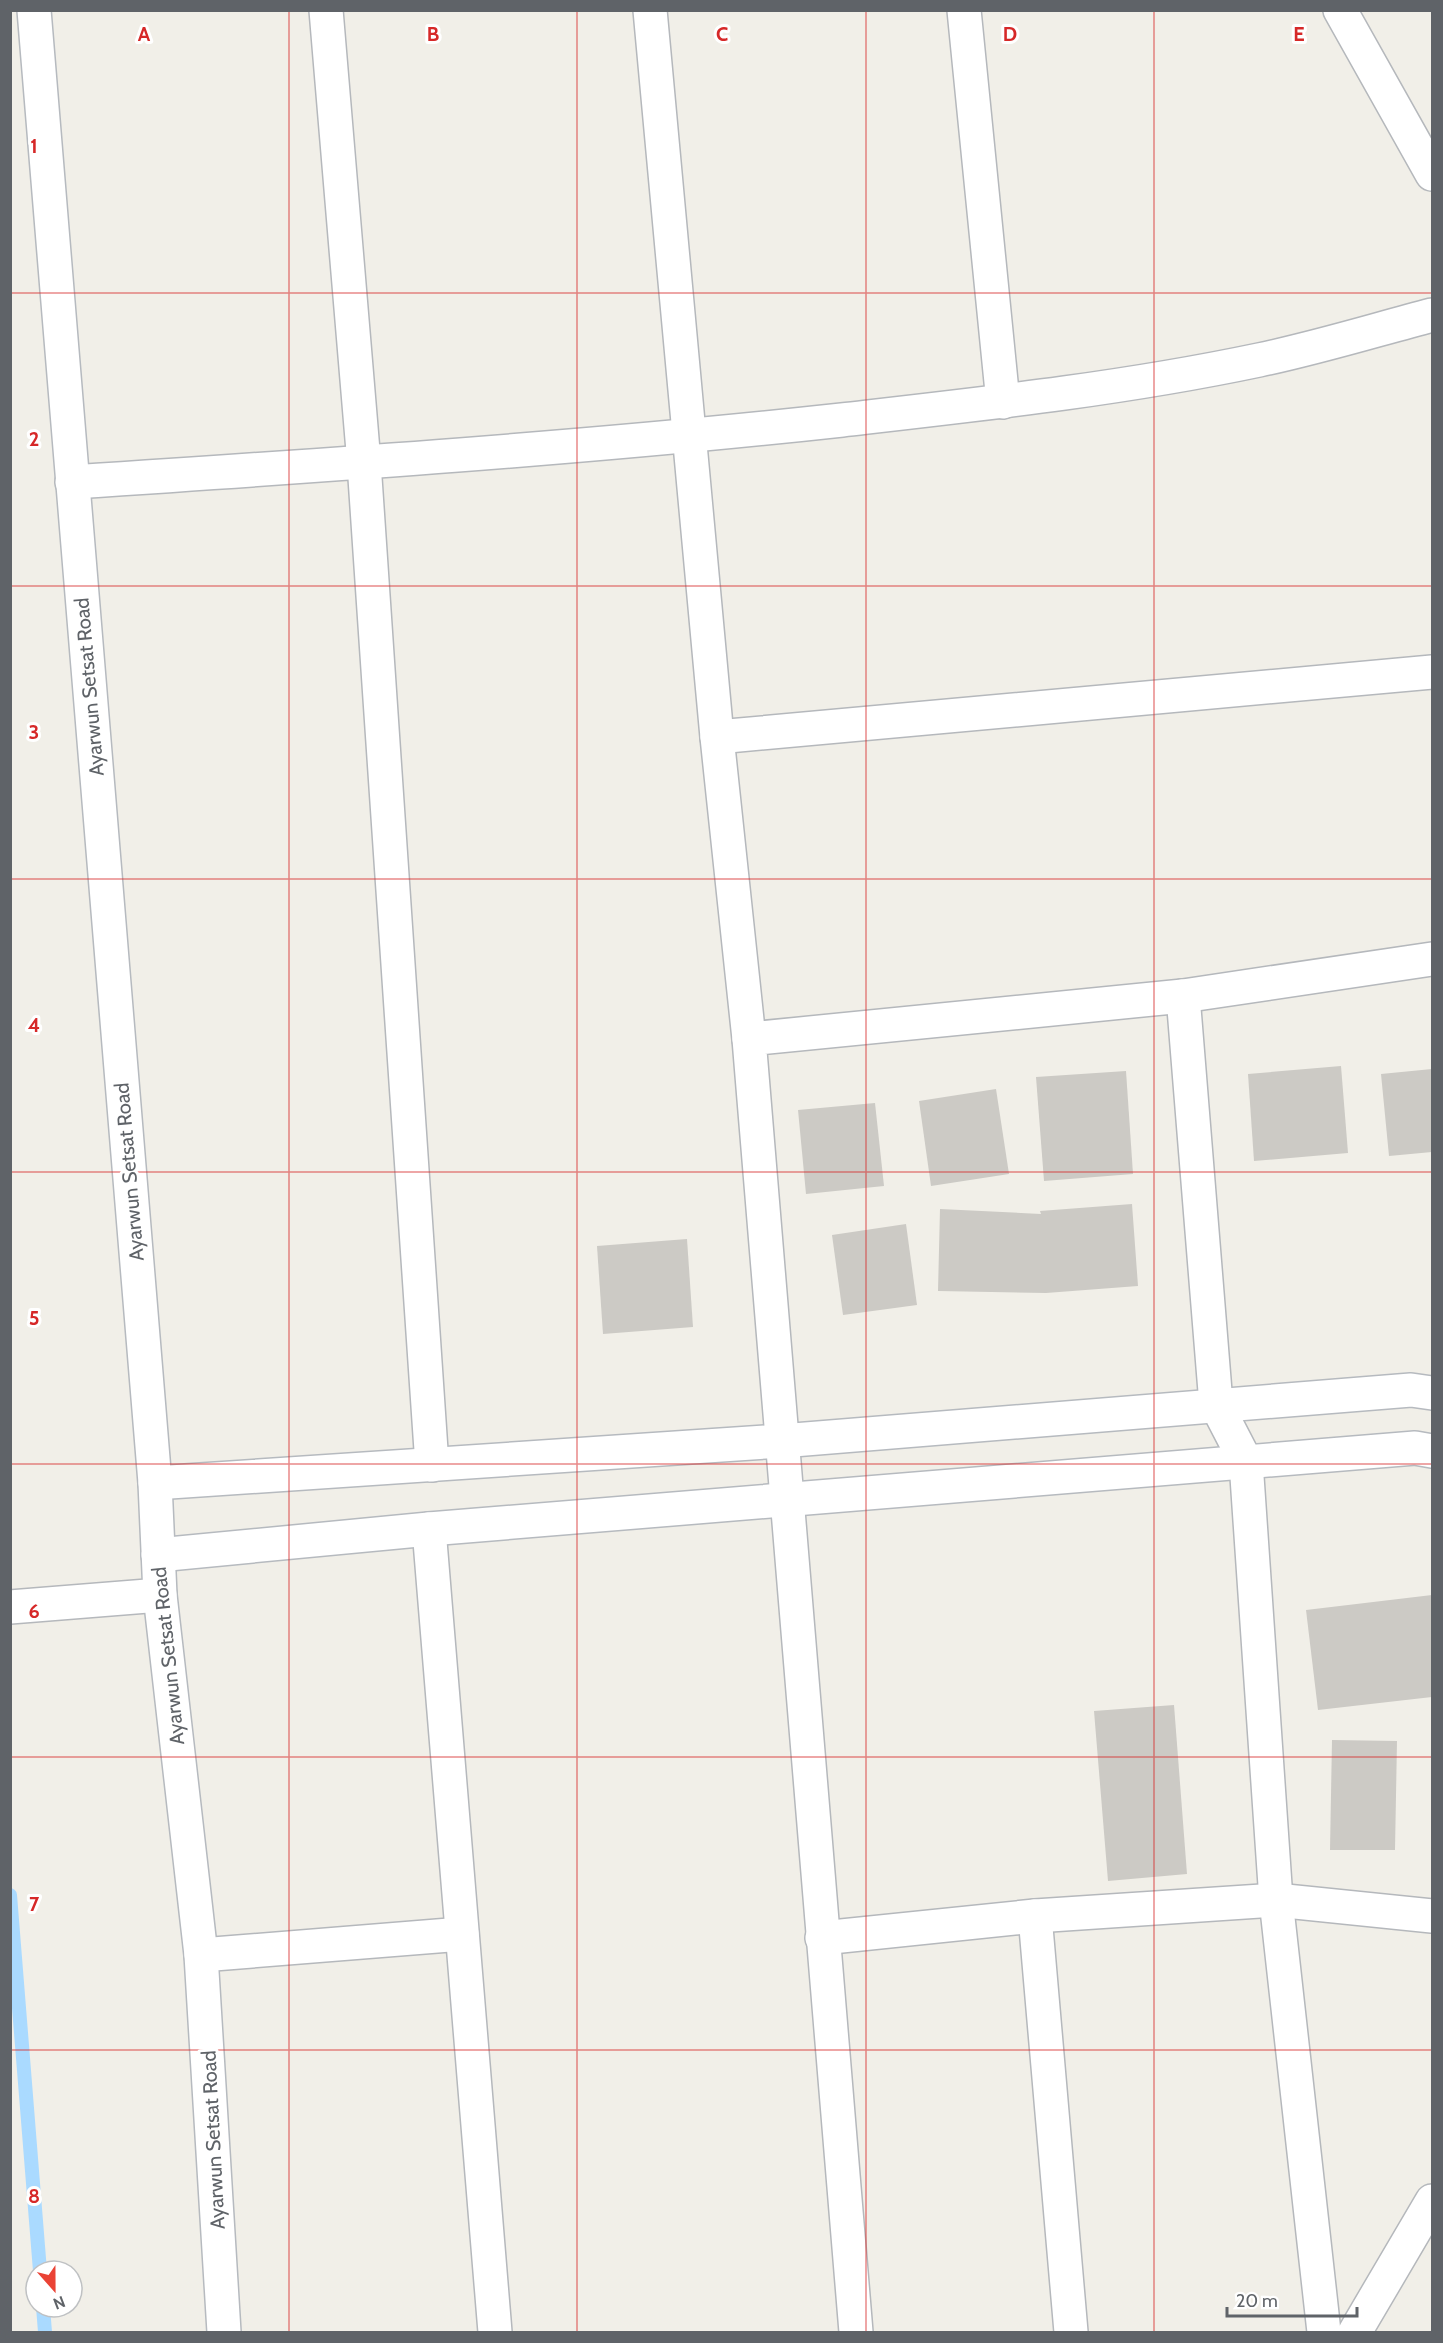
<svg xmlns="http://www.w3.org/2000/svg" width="1443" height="2343" font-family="Cabin,sans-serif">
<rect width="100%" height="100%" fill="#f1efe8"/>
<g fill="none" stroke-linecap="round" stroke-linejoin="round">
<g stroke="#aadaff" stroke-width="14">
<polyline points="10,1895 40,2271"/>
<polyline points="43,2307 45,2332"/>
</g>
</g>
<g fill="#cccac5">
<polygon points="1341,1066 1348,1153 1254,1161 1248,1074"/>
<polygon points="1432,1069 1432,1152 1389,1156 1381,1074"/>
<polygon points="1126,1071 1133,1174 1044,1181 1036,1077"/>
<polygon points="996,1089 1009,1174 931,1186 919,1101"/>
<polygon points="875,1103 884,1186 806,1194 798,1110"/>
<polygon points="1132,1204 1138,1286 1046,1293 938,1291 940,1209 1041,1214 1040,1211"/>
<polygon points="906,1224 917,1305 843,1315 832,1235"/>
<polygon points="687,1239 693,1327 603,1334 597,1246"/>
<polygon points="1432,1595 1432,1697 1318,1710 1306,1610"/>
<polygon points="1174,1705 1187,1874 1108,1881 1094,1711"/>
<polygon points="1332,1740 1397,1741 1395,1850 1330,1850"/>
</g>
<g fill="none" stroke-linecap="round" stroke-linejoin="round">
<defs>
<g id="street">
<polyline points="326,10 364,463 432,1465"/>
<polyline points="650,10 717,737 749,1039"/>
<polyline points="964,10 1003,402"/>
<polyline points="1340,10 1432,174"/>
<path d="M 72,482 C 329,465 586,448 842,420 C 982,404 1121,389 1259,360 C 1317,348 1375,330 1432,315"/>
<polyline points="717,737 1432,672"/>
<polyline points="1183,996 1216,1404 1246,1462 1276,1900 1324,2332"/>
<polyline points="429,1529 495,2332"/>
<polyline points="10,1607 160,1595"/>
<polyline points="1035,1916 1071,2332"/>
<polyline points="822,1938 1035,1916 1276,1900 1432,1916"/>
<polyline points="201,1955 462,1934"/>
<polyline points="856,2332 749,1039 1183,996 1432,959"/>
<polyline points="1355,2332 1432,2201"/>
</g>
<g id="secondary">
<polyline points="34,10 155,1483 160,1595 201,1955 224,2332"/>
<polyline points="155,1483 781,1441 1411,1390 1432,1393"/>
<polyline points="158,1555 429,1529 1415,1448 1432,1451"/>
</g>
</defs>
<use href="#street" stroke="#b5b8bc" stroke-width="36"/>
<use href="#secondary" stroke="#b6babf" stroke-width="36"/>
<use href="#street" stroke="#fff" stroke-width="33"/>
<use href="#secondary" stroke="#fff" stroke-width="33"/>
</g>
<path fill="none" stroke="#d62828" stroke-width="1.5" stroke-opacity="0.55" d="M 289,10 L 289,2332M 577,10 L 577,2332M 866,10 L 866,2332M 1154,10 L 1154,2332M 10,293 L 1432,293M 10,586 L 1432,586M 10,879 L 1432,879M 10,1172 L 1432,1172M 10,1464 L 1432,1464M 10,1757 L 1432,1757M 10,2050 L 1432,2050"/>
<g text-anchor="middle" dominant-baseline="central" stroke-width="6" stroke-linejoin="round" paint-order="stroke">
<g font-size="20" fill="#5f6368" stroke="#fff">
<text transform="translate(89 687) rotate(-95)">Ayarwun Setsat Road</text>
<text transform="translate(129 1172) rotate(-95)">Ayarwun Setsat Road</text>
<text transform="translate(168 1656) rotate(-96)">Ayarwun Setsat Road</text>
<text transform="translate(213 2140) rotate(-93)">Ayarwun Setsat Road</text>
</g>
</g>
<g font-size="20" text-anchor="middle" font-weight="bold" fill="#d62828" stroke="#fff" stroke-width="6" stroke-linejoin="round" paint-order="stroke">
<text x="144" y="41">A</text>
<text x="433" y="41">B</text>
<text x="722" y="41">C</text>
<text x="1010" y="41">D</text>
<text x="1299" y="41">E</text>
<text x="34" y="153">1</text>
<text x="34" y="446">2</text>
<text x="34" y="739">3</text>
<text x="34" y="1032">4</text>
<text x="34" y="1325">5</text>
<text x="34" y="1618">6</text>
<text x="34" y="1911">7</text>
<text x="34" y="2203">8</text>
</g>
<rect width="1443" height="2343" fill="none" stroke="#5f6368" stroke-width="24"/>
<g transform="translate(54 2289) rotate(159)"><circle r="28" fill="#ffffff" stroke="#bfc1c3" stroke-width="1.5"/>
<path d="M0-4.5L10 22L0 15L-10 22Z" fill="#ea4335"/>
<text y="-9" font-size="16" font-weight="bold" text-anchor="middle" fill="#5f6368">N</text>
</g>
<path d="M1227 2307v9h130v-9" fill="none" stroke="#5f6368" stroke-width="3"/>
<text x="1236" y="2307" font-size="18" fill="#5f6368" stroke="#ffffff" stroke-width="4.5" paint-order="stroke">20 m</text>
</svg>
